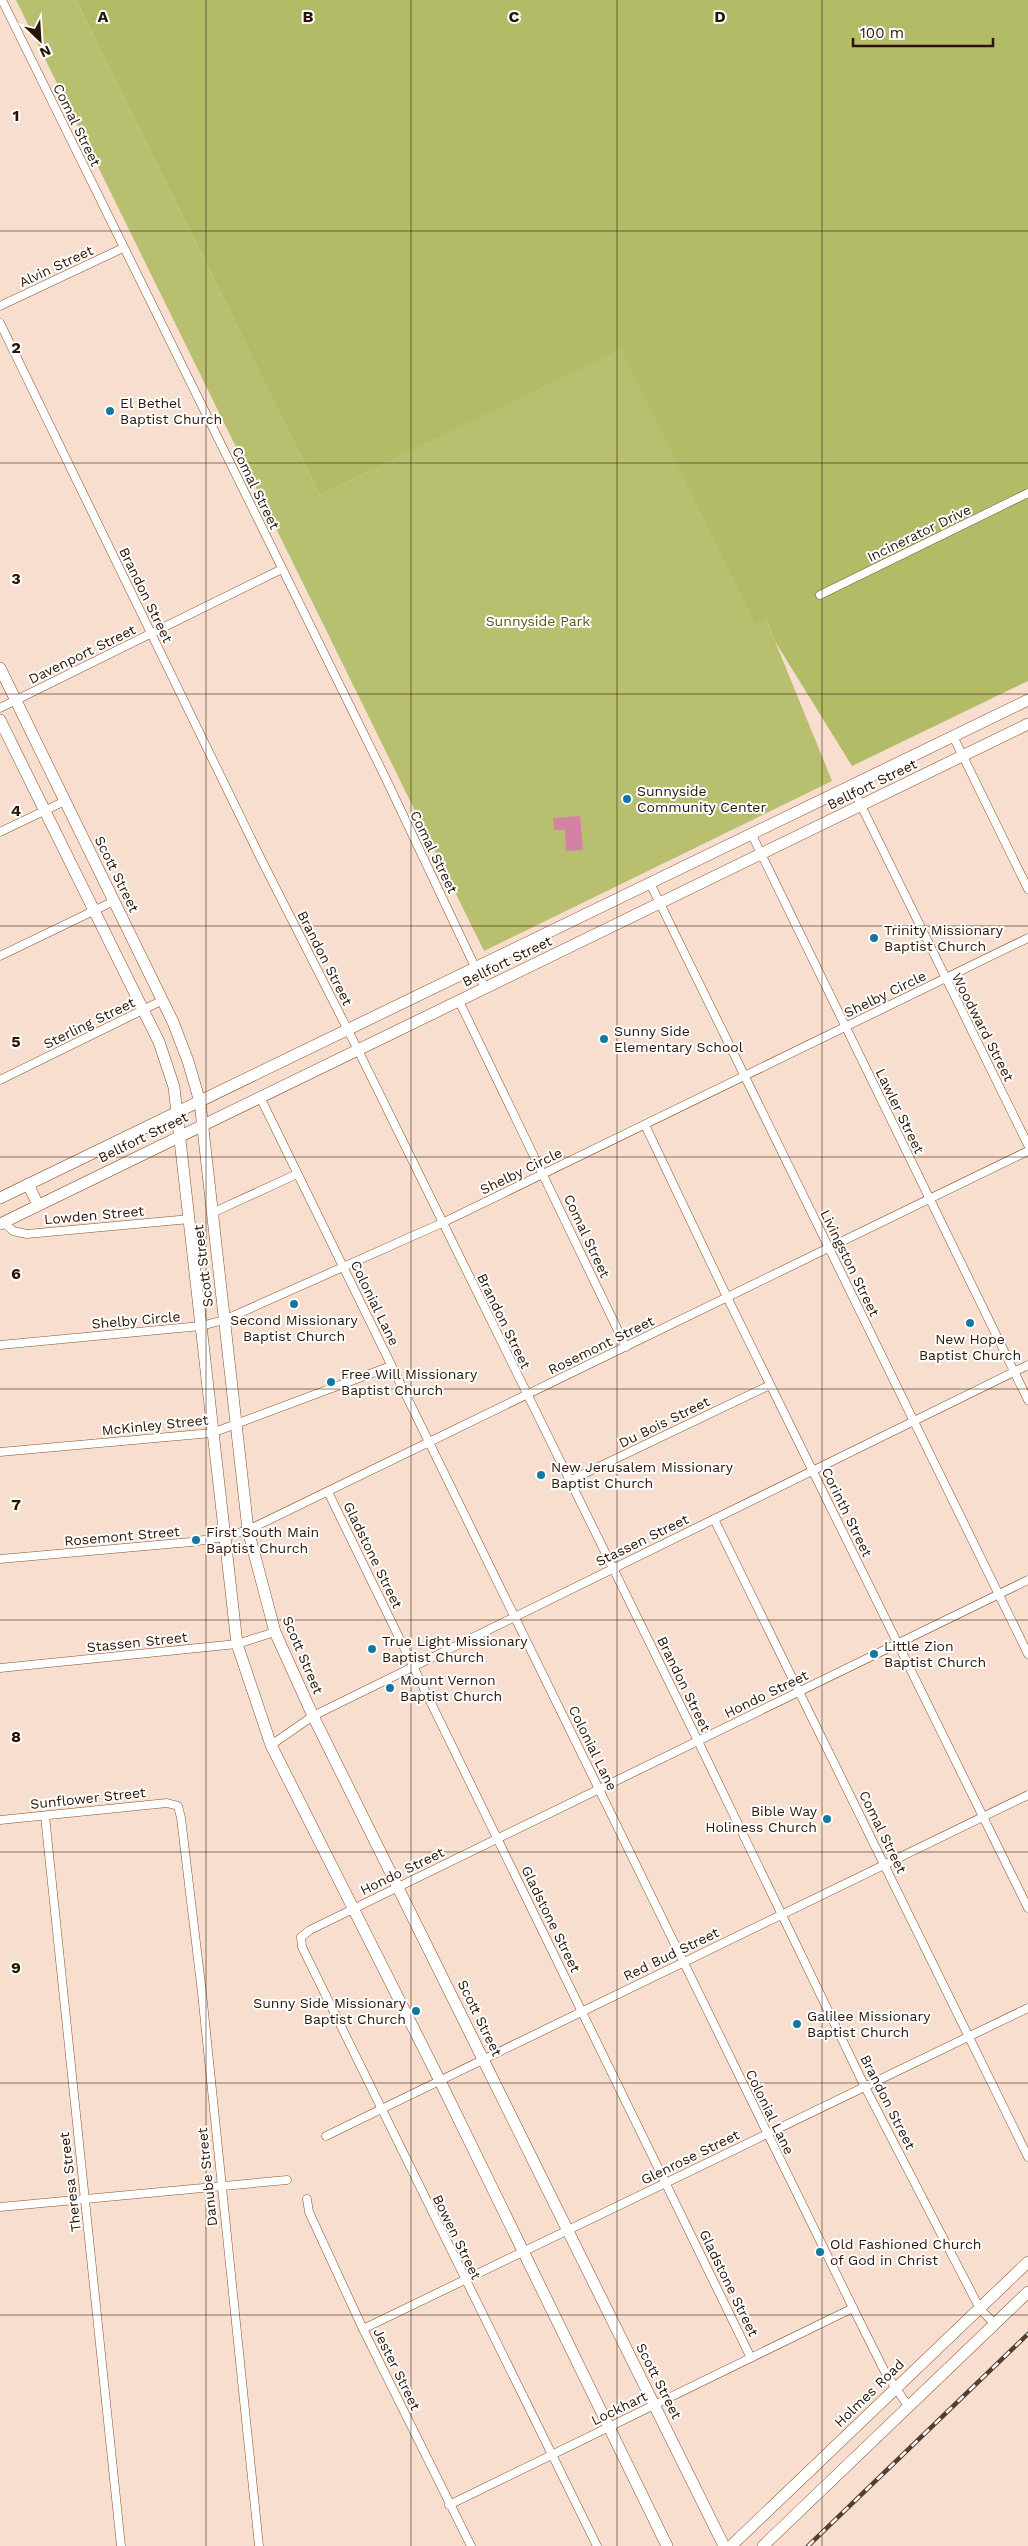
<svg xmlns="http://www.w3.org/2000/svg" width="1028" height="2546" font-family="'Work Sans',sans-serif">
<rect width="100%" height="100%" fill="#f8dece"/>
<polygon fill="#b8c06f" points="16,0 76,0 320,495 621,348 755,623 766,619 832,781 484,951"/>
<polygon fill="#b2bb65" points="76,0 1028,0 1028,681 852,766 776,643 766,619 755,624 621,349 320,495"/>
<polygon fill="#d581a4" points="580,816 583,850 566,851 565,830 554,830 553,818"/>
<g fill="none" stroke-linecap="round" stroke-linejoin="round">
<defs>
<g id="minor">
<polyline points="2,0 386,779 485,988"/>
<polyline points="0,306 123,248"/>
<polyline points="0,323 261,859 358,1050 698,1741 865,2087 980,2309 995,2324"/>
<polyline points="820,595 1028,493"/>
<polyline points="0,708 282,569"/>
<polyline points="953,736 1028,889"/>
<polyline points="851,785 1028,1145"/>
<polyline points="0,832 65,801"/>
<polyline points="751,833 1028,1400"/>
<polyline points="650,883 1028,1654"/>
<polyline points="0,956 114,901"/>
<polyline points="459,1001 626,1347"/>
<polyline points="0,1080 163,1000"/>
<polyline points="260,1097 853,2308 885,2372 908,2406"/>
<polyline points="645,1125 727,1297 1028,1908"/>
<polyline points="212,1213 297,1174"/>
<polyline points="3,1222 13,1231 27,1234 190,1219"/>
<polyline points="0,1345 201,1326 224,1320 442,1223 1028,938"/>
<polyline points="0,1452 212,1433 391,1366"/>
<polyline points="569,1481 770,1385"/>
<polyline points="328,1492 751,2358"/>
<polyline points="714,1519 1028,2157"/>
<polyline points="0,1559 191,1542 224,1537 248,1530 1028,1151"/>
<polyline points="0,1668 237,1644 275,1632"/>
<polyline points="271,1745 313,1716 1028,1365"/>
<path d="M 45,1816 C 68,2059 96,2302 121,2546"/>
<polyline points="0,1820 167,1803 178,1806 181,1818 202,1993 259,2546"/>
<polyline points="326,2136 1028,1795"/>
<polyline points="307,2199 309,2212 363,2329 471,2546"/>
<polyline points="0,2207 287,2180"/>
<polyline points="363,2329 1028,2008"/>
<polyline points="449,2505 853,2308"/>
<polyline points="597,2546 302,1947 301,1937 310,1930 1028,1580"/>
</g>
<g id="secondary">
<polyline points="0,668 173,1022 188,1061 200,1102 248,1530 275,1632 313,1716 724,2546"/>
<polyline points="0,720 159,1042 174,1087 237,1644 271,1745 440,2081 667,2546"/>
<polyline points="28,1184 38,1205"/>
<polyline points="0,1198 1028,700"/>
<polyline points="0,1224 1028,724"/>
<polyline points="731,2546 1028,2262"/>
<polyline points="763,2546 1028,2292"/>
</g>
</defs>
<use href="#minor" stroke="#88512b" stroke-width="9"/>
<use href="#secondary" stroke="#88512b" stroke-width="12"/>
<use href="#minor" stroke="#fff" stroke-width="8"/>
<use href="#secondary" stroke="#fff" stroke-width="11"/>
<defs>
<polyline id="rail" points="808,2546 1028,2334"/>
</defs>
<use href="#rail" stroke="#563e2f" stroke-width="4.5"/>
<use href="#rail" stroke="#fff" stroke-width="2.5" stroke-dasharray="8" stroke-linecap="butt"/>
</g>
<path fill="none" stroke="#2b1405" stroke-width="1" stroke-opacity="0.55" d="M 206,0 L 206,2546M 411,0 L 411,2546M 617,0 L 617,2546M 822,0 L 822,2546M 0,231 L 1028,231M 0,463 L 1028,463M 0,694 L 1028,694M 0,926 L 1028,926M 0,1157 L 1028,1157M 0,1389 L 1028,1389M 0,1620 L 1028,1620M 0,1852 L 1028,1852M 0,2083 L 1028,2083M 0,2315 L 1028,2315"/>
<g fill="#1278a3" stroke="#fff" stroke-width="2">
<circle cx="110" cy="411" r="5"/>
<circle cx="627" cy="799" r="5"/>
<circle cx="874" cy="938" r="5"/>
<circle cx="604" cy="1039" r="5"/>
<circle cx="294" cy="1304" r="5"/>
<circle cx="970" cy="1323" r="5"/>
<circle cx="331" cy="1382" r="5"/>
<circle cx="541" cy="1475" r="5"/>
<circle cx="196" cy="1540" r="5"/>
<circle cx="372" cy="1649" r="5"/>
<circle cx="874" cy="1654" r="5"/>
<circle cx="390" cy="1688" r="5"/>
<circle cx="827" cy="1819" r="5"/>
<circle cx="416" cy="2011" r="5"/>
<circle cx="797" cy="2024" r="5"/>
<circle cx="820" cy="2252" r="5"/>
</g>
<g text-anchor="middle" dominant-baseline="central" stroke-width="4" stroke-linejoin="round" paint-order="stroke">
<g font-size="14" fill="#2b1405" stroke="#fff">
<text transform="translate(77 125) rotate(64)">Comal Street</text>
<text transform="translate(56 266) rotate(-25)">Alvin Street</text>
<text transform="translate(256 488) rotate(64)">Comal Street</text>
<text transform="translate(919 533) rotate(-26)">Incinerator Drive</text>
<text transform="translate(146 595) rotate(64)">Brandon Street</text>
<text transform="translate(82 654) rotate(-26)">Davenport Street</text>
<text transform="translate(872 784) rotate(-26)">Bellfort Street</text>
<text transform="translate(434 852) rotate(64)">Comal Street</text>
<text transform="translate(117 874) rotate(64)">Scott Street</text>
<text transform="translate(325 958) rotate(63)">Brandon Street</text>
<text transform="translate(507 961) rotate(-26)">Bellfort Street</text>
<text transform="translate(885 994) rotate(-26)">Shelby Circle</text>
<text transform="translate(89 1023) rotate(-26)">Sterling Street</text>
<text transform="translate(983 1027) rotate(63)">Woodward Street</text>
<text transform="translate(900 1111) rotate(64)">Lawler Street</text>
<text transform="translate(143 1137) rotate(-26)">Bellfort Street</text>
<text transform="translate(521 1171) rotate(-26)">Shelby Circle</text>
<text transform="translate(94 1215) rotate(-5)">Lowden Street</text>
<text transform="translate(587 1236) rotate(65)">Comal Street</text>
<text transform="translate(850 1263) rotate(64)">Livingston Street</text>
<text transform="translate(203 1266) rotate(-97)">Scott Street</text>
<text transform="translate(375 1303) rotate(64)">Colonial Lane</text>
<text transform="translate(136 1320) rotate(-5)">Shelby Circle</text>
<text transform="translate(504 1321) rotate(64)">Brandon Street</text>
<text transform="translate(601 1345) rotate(-26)">Rosemont Street</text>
<text transform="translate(664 1422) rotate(-26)">Du Bois Street</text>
<text transform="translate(155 1425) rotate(-6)">McKinley Street</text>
<text transform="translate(847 1512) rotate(64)">Corinth Street</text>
<text transform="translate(122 1536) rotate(-5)">Rosemont Street</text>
<text transform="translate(642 1540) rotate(-26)">Stassen Street</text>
<text transform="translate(373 1555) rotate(64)">Gladstone Street</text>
<text transform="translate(137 1642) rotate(-6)">Stassen Street</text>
<text transform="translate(303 1655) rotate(67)">Scott Street</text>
<text transform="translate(684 1684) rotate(64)">Brandon Street</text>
<text transform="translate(766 1694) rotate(-26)">Hondo Street</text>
<text transform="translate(593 1748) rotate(64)">Colonial Lane</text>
<text transform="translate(88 1798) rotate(-6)">Sunflower Street</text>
<text transform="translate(883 1832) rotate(64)">Comal Street</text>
<text transform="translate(402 1871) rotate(-26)">Hondo Street</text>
<text transform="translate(551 1919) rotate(64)">Gladstone Street</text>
<text transform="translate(671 1954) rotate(-26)">Red Bud Street</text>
<text transform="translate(480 2018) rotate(64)">Scott Street</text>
<text transform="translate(888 2102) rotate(63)">Brandon Street</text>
<text transform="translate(770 2112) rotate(64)">Colonial Lane</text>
<text transform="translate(690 2157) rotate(-26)">Glenrose Street</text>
<text transform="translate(207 2177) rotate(-96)">Danube Street</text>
<text transform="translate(70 2182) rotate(-97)">Theresa Street</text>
<text transform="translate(457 2237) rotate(64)">Bowen Street</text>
<text transform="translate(729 2283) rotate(64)">Gladstone Street</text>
<text transform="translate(397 2369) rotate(64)">Jester Street</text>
<text transform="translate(659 2381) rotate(63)">Scott Street</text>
<text transform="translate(869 2393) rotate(-44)">Holmes Road</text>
<text transform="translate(619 2408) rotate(-26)">Lockhart</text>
</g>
<g font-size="14" fill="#2b1405" stroke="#fff" text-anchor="start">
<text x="120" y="403">El Bethel<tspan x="120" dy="16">Baptist Church</tspan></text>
<text x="637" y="791">Sunnyside<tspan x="637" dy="16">Community Center</tspan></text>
<text x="884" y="930">Trinity Missionary<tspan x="884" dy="16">Baptist Church</tspan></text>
<text x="614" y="1031">Sunny Side<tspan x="614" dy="16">Elementary School</tspan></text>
<text x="294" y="1320" text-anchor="middle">Second Missionary<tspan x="294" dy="16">Baptist Church</tspan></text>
<text x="970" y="1339" text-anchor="middle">New Hope<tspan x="970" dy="16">Baptist Church</tspan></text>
<text x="341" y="1374">Free Will Missionary<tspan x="341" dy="16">Baptist Church</tspan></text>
<text x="551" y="1467">New Jerusalem Missionary<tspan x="551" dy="16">Baptist Church</tspan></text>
<text x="206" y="1532">First South Main<tspan x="206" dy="16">Baptist Church</tspan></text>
<text x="382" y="1641">True Light Missionary<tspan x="382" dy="16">Baptist Church</tspan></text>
<text x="884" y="1646">Little Zion<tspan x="884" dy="16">Baptist Church</tspan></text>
<text x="400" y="1680">Mount Vernon<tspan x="400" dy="16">Baptist Church</tspan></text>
<text x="817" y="1811" text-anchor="end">Bible Way<tspan x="817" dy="16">Holiness Church</tspan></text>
<text x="406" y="2003" text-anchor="end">Sunny Side Missionary<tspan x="406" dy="16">Baptist Church</tspan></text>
<text x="807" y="2016">Galilee Missionary<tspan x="807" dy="16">Baptist Church</tspan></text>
<text x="830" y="2244">Old Fashioned Church<tspan x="830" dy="16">of God in Christ</tspan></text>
</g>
<g font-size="14" fill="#555a1b" stroke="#fff">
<text x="538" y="621">Sunnyside Park</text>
</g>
</g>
<g font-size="16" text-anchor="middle" font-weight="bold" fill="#2b1405" stroke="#fff" stroke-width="4" stroke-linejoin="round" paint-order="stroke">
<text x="103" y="22">A</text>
<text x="308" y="22">B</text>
<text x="514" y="22">C</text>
<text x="720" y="22">D</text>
<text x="16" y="121">1</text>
<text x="16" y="353">2</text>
<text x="16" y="584">3</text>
<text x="16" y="816">4</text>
<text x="16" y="1047">5</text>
<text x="16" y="1279">6</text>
<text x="16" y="1510">7</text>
<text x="16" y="1742">8</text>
<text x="16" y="1973">9</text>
</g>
<g transform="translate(40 40) rotate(155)" stroke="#ffffff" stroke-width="4" paint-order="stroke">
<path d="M0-4L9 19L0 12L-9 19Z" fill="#2b1405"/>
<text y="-8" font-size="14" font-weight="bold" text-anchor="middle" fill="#2b1405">N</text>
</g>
<path d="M853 38v8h140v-8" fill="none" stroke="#2b1405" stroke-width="2.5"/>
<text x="860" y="38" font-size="15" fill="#2b1405" stroke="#ffffff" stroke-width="4" paint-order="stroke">100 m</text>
</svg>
